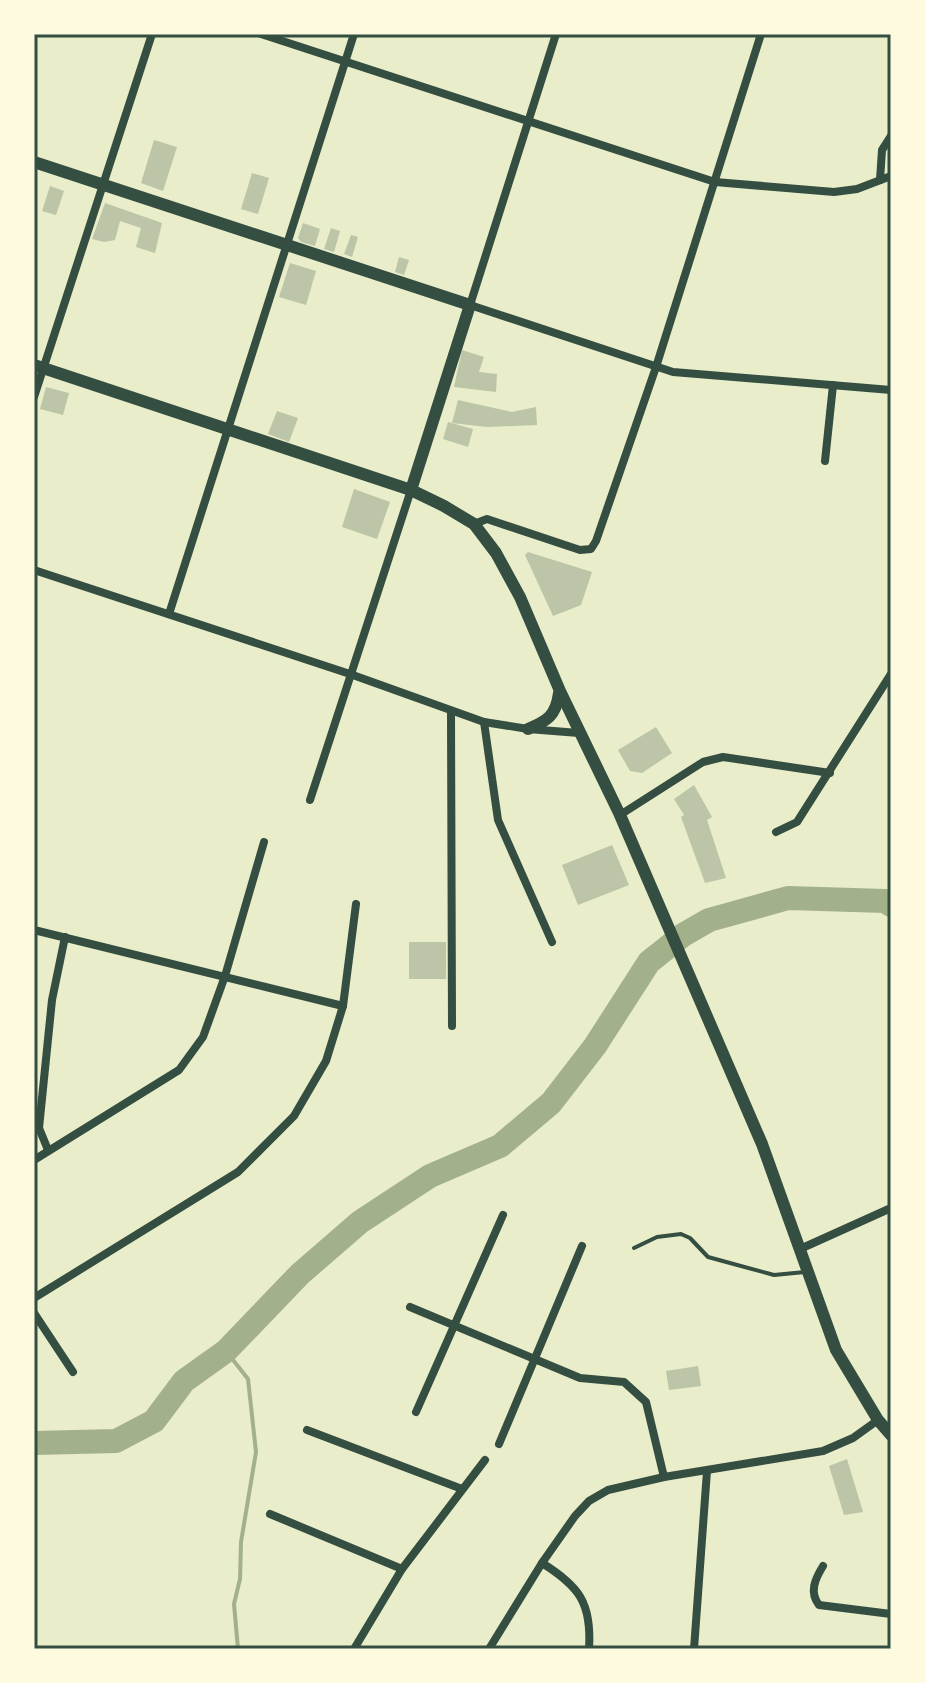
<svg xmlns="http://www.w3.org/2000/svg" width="925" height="1683" font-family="Karla,sans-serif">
<rect width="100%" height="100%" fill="#e9edc9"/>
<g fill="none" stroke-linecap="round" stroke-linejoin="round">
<polyline stroke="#a3b18a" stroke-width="4" points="226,1351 248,1379 256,1452 241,1542 240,1579 234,1604 238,1649"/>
<polyline stroke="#a3b18a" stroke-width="24" points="34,1443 116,1441 154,1421 184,1381 226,1351 300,1274 360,1222 430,1176 500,1146 551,1103 595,1046 649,962 683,935 709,920 788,898 885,901 891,905"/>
</g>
<g fill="#bcc5a7">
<polygon points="154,140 177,147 163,191 141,183"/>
<polygon points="252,173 269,178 258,214 241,209"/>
<polygon points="50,186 64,191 56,215 42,211"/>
<polygon points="105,203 162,223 155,253 136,247 141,228 120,221 115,240 104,242 92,239"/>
<polygon points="303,223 320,229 315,246 301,242 298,238"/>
<polygon points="331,228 340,231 334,252 324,249"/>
<polygon points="351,235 358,237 352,257 344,254"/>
<polygon points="399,257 409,260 404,275 395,272"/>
<polygon points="290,263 316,271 306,305 279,297"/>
<polygon points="462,350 484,357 479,372 497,374 496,392 454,387"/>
<polygon points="46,387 69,393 63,415 40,409"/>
<polygon points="458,400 512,412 536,407 537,425 487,427 452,423"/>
<polygon points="277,411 298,418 289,442 268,434"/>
<polygon points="448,422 473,429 468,447 443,439"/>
<polygon points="354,489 390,502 377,539 342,527"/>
<polygon points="528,552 592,572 581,605 553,616 525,555"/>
<polygon points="656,727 672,753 642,773 630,771 618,750"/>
<polygon points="694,785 712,817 707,820 726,878 705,883 681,817 684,815 674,799"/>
<polygon points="612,845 629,885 578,905 562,865"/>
<rect x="409" y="942" width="37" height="37"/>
<polygon points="698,1366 701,1386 669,1390 666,1371"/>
<polygon points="847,1459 863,1512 844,1515 829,1466"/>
</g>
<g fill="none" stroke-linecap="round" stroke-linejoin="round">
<polyline stroke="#344e41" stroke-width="4" points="634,1248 657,1237 681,1234 690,1238 708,1257 774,1275 805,1272"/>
<g stroke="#344e41" stroke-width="8">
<polyline points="261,34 715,182 834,192 857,189 891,176"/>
<polyline points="556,34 470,305 673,372 891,390"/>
<polyline points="880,180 882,150 891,136"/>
<polyline points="34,397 152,34"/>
<polyline points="825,461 833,385"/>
<polyline points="474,524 487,519 580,550 591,549 596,541 656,367 761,34"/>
<polyline points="34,570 350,674 484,722 528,729 579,733"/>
<polyline points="169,614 354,34"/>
<polyline points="451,712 452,1026"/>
<polyline points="484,722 498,820 552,942"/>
<polyline points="310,800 411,490"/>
<polyline points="620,815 703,762 723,757 830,773"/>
<polyline points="776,832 797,822 891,674"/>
<polyline points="34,930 343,1006"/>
<polyline points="48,1150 39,1128 52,1000 65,937"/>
<polyline points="34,1160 179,1070 203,1037 225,976 264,842"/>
<polyline points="800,1249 891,1208"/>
<polyline points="34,1298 238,1172 294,1116 326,1061 343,1006 356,904"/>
<polyline points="410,1307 580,1378 624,1382 646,1402 664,1477"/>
<polyline points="34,1313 73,1372"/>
<polyline points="416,1412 503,1215"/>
<polyline points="307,1430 462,1489"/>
<polyline points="499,1444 582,1246"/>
<polyline points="270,1514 402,1569"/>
<path d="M 542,1563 C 579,1586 592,1603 589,1649"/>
<path d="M 823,1566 C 815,1579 809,1592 819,1605 L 891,1614"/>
<polyline points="354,1649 402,1569 485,1460"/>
<polyline points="489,1649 542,1563 575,1516 589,1501 608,1490 664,1477 823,1451 853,1438 878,1420"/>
<polyline points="694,1649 707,1471"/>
</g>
<g stroke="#344e41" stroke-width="12">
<polyline points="34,162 470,305 411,490"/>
<polyline points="34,365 411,490 444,506 474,524 496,553 520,597 560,691 620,815 762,1144 836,1350 878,1420 891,1435"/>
<path d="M 528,729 C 547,721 556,716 559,693"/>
</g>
</g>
<rect width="925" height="1683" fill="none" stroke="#fefae0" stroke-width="72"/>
<rect x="36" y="36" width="853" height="1611" fill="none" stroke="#344e41" stroke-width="3"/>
</svg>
